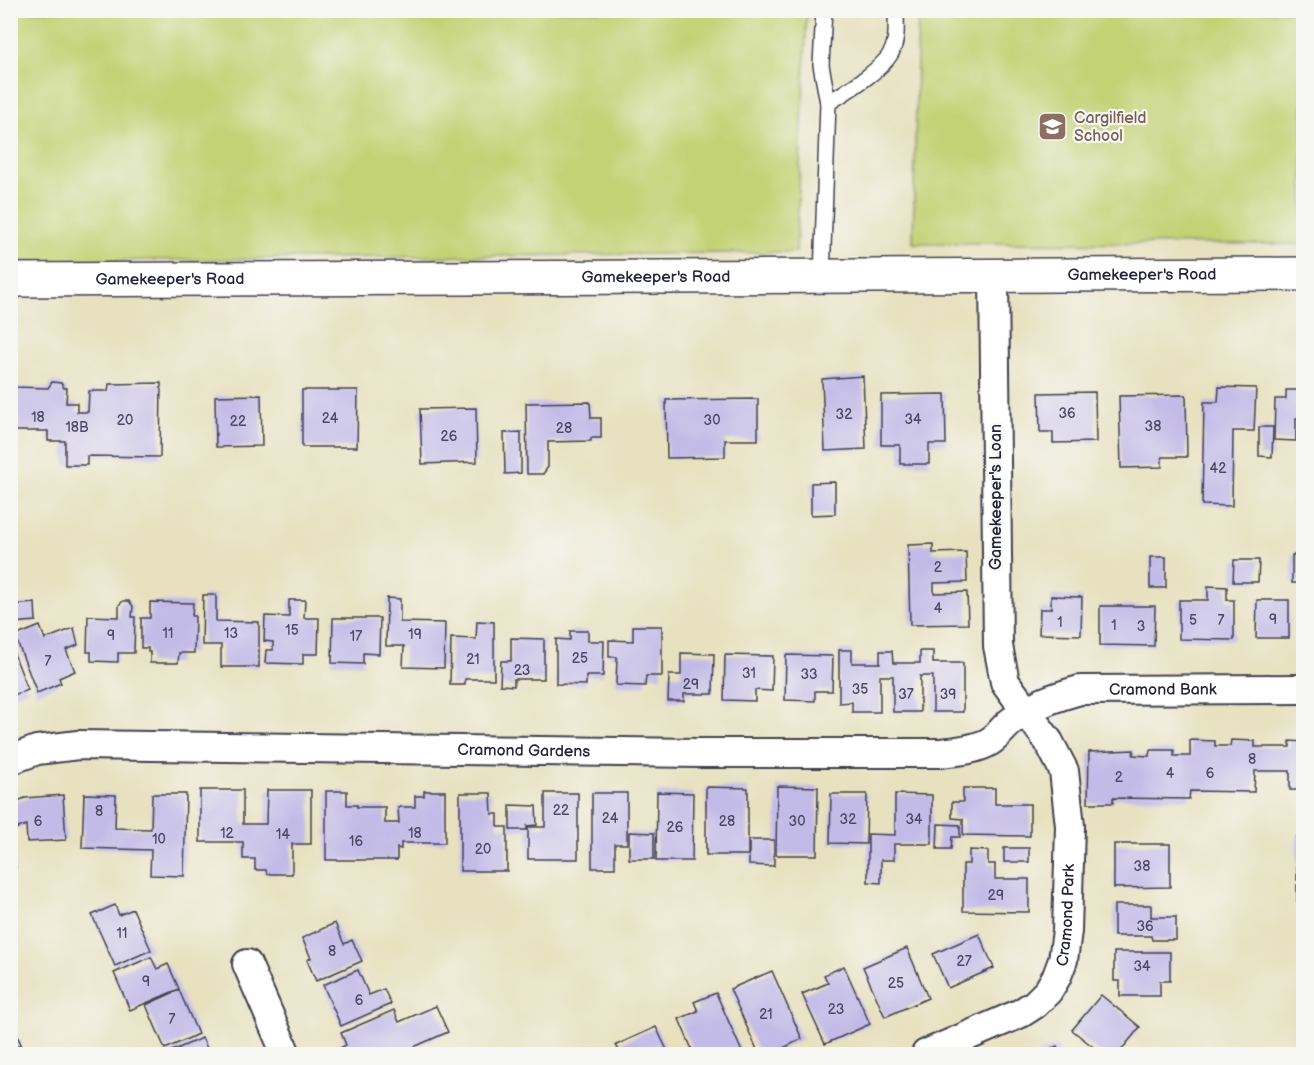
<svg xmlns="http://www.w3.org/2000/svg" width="1314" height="1065" font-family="'Balsamiq Sans',sans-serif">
<rect width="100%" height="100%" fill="#f6f6f2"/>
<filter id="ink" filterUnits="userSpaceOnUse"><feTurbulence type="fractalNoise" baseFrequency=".0167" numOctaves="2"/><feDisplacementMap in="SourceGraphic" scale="12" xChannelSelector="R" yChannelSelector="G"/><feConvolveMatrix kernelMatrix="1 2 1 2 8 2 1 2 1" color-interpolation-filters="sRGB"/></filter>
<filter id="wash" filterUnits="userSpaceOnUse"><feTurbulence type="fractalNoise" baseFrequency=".008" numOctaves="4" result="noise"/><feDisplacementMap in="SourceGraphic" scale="24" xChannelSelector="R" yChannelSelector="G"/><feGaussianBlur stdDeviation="1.35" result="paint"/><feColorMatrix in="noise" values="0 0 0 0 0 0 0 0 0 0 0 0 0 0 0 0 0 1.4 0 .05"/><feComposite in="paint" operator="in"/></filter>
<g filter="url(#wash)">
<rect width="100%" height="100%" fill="#e7e1bf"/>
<g fill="#c3d274" stroke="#727a58" stroke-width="1.5">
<polygon points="10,11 807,11 796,252 11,262"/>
<polygon points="918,11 1303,11 1303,244 913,243"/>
</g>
<g id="blocks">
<g fill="#c3bbe7">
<polygon points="863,376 866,449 825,451 822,379"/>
<polygon points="52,382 61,383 64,388 67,388 66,403 77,403 77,412 88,412 89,391 108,391 109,384 161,383 160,457 87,456 87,465 65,465 65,441 48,441 48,431 10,431 10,383 14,387 48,388"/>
<polygon points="1219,387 1256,388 1254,431 1233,431 1232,506 1202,505 1204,402 1218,402"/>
<polygon points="302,390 358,390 357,447 302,447"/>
<polygon points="1286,390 1304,390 1304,418 1296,418 1296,441 1274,440 1275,399 1286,399"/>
<polygon points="1095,392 1096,442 1053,443 1053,432 1040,432 1039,393"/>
<polygon points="945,394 946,444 929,444 929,464 900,464 900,445 881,445 881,395"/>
<polygon points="261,395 262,446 216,447 215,396"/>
<polygon points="1186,395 1187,457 1162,457 1162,467 1121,468 1119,396"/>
<polygon points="758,399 758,440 725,440 725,457 667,458 666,400"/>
<polygon points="590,402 591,418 601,418 601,438 591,438 591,441 548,442 548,467 543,474 527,474 526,403"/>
<polygon points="476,408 477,462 422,464 420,409"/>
<polygon points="1259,427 1273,427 1272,457 1259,456"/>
<polygon points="521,432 521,473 505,474 504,433"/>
<polygon points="835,482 835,514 811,515 811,483"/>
<polygon points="933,544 933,553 966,552 967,582 934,583 934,593 967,592 968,624 910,625 908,545"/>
<rect x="1292" y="555" width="12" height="28"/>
<rect x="1150" y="557" width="16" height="31"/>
<polygon points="1234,560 1259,560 1258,582 1233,582"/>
<polygon points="1208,586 1227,587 1227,600 1234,600 1234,640 1179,639 1179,600 1208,600"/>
<polygon points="203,595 216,595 216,621 259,622 259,667 221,667 221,645 202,645"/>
<polygon points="1051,596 1082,597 1081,635 1039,634 1040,609 1051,609"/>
<polygon points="387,598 400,599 400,622 445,623 444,668 403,667 404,646 386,646"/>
<polygon points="289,600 305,600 304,618 319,618 318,654 303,654 303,664 265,663 266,650 273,650 273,642 264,641 265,616 289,617"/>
<polygon points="1257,600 1289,600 1289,638 1256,638"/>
<polygon points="123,601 129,601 133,606 132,617 135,617 134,653 118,653 118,662 91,661 91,652 87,652 88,616 119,617 119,605"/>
<polygon points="150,602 193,603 192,616 195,616 194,653 179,653 178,663 150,663 150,652 148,652 148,648 141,648 141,618 150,618"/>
<polygon points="35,603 36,621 12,623 11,605"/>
<polygon points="1100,606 1155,606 1154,646 1100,645"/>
<polygon points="333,618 380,618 379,654 363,653 363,664 332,663"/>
<polygon points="477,621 494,622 494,679 465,679 465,685 450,685 451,638 476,639"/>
<polygon points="40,626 45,639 74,628 78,645 66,650 75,671 59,678 61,683 37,693 15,636"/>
<polygon points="633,626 662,626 662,676 646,676 645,686 616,685 617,657 609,657 609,640 633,641"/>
<polygon points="570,631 588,631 588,641 604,641 603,676 586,676 586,685 556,684 556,639 570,640"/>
<polygon points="511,638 544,639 544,679 514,679 514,686 500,685 501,661 511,661"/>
<polygon points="839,650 852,650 852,663 880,663 880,651 892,651 893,663 920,663 920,651 933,651 933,663 963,663 963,712 933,712 933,676 920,676 920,712 893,712 893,676 880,676 880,712 852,712 852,702 839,703"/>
<polygon points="13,651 28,690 10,696 10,652"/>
<polygon points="681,653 714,654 713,694 684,694 684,701 668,701 669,675 681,675"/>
<polygon points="725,655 773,656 772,691 755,690 755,701 724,700"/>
<polygon points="786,655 833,656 832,691 815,691 815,701 785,700"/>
<polygon points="1190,740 1215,741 1215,746 1230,746 1231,740 1255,741 1255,747 1290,747 1290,741 1304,742 1304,790 1290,790 1290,771 1255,771 1254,792 1190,791 1189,799 1113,798 1113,803 1088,803 1089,752 1134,750 1133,755 1149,756 1150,750 1174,750 1174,756 1190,756"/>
<polygon points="777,786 818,787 817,855 776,855"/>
<polygon points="706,787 748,788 748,855 706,855"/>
<polygon points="963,788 995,788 995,804 1030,804 1030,836 963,835 963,819 952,818 952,802 963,802"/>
<polygon points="200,790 243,790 243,824 266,824 267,790 311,790 311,844 292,844 292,874 267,874 266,870 255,870 255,859 243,859 243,842 200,842"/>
<polygon points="326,791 347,791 347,805 357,805 357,807 385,807 385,823 399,823 398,807 415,807 415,796 424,796 424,791 445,791 445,843 401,843 401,849 397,848 397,860 326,860"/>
<polygon points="657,792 693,793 692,861 656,861"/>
<polygon points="460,793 491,793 492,814 498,814 498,827 507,827 507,871 460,871"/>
<polygon points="545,793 578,793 578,859 528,859 528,827 545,827"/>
<polygon points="592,793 627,793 627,844 615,844 615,868 592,868"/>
<polygon points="84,794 116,795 115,828 151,829 152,794 186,794 184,876 150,875 151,850 82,848"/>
<polygon points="831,794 867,794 866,844 830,843"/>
<polygon points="895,794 932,795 932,844 894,844 894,860 881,860 881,883 868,882 868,834 895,835"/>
<polygon points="63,795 66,840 27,842 26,825 10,831 10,804 25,798"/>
<polygon points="510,805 536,806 537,825 527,826 527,830 510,830"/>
<polygon points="938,824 960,825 960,837 952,837 951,849 937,849"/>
<polygon points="629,832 654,833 654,859 629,859"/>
<rect x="1297" y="836" width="7" height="44"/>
<polygon points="749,840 774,840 774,866 749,865"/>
<polygon points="1114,844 1170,844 1170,887 1114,888"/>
<rect x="1004" y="848" width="25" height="14"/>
<polygon points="969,850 988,851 988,864 995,864 995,879 1029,879 1029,912 963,911 963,864 969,864"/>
<polygon points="10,852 16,867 10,869"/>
<rect x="1297" y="885" width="7" height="17"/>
<polygon points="115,905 119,915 133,909 151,950 115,966 92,915"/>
<polygon points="1114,905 1151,905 1151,917 1176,917 1176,940 1152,940 1151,936 1114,936"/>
<polygon points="335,923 344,944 352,940 362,961 316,981 307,960 311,958 302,938"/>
<polygon points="979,934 994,968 948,988 933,954"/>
<polygon points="907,948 928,998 885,1017 863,967"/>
<polygon points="1114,952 1170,952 1170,981 1160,981 1160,996 1120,996 1120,981 1114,981"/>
<polygon points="151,957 157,969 168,964 179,989 130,1010 114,973"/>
<polygon points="844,966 870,1024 825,1044 802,994 828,983 824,975"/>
<polygon points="358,970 369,995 384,989 391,1004 341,1026 323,985"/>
<polygon points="772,971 802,1039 783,1048 785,1051 777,1054 759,1054 730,989"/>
<polygon points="179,990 198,1034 165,1049 146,1005"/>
<polygon points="716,993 743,1054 694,1054 679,1019 698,1011 694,1002"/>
<polygon points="1101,995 1140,1027 1118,1054 1102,1054 1072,1030"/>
<polygon points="436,1006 448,1032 398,1054 342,1054 340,1048 346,1045 341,1033 394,1010 399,1022"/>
<polygon points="10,1021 21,1044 10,1049"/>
<polygon points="656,1027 669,1054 621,1054 616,1045"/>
<polygon points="202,1038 210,1054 165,1054"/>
<polygon points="1057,1046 1061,1054 1036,1054"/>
</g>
</g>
</g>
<g filter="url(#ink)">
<use href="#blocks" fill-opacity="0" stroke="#403f4f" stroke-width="1.5"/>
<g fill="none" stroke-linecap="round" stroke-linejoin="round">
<defs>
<g id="service">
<path d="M 828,103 C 845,92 881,71 891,53 C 898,40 896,24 896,10"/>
<polyline points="822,277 828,103 821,65 824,10"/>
</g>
<g id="minor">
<path id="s1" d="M 10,760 L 37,750 L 78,745 L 700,753 L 941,753 C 957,751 973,750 987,743 C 997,739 1003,727 1012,721 C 1033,704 1055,697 1080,690 L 1304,689"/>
<polyline points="247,964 286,1054"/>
<path id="s2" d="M 926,1054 L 1021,1013 L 1035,1004 L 1048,991 L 1057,976 L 1063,960 L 1067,931 L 1070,826 L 1064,771 L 1049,742 L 1005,682 L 998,646 L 994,276"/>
</g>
<g id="tertiary">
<path id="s3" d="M 10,280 L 1304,274"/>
</g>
</defs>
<use href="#service" stroke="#403f4f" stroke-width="18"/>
<use href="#minor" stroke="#403f4f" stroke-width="32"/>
<use href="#tertiary" stroke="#403f4f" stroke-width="36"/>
<use href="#service" stroke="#fff" stroke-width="15"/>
<use href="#minor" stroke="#fff" stroke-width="28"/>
<use href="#tertiary" stroke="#fff" stroke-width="33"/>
</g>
</g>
<defs>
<symbol id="school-square" viewBox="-11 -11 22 22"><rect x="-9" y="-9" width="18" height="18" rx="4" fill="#8d6e63" stroke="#f6f6f2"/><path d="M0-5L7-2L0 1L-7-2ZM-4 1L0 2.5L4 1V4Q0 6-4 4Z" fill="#fff"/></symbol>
</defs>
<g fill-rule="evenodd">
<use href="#school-square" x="1036" y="110" width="33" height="33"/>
</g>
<g text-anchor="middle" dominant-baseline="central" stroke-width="4.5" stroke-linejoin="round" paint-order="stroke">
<g font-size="14" fill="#4a4866">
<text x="1067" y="413">36</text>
<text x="844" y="414">32</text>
<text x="38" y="417">18</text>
<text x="330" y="418">24</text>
<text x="913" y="419">34</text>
<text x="125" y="420">20</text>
<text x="712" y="420">30</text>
<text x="238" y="421">22</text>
<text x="1153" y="426">38</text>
<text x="77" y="427">18B</text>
<text x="564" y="428">28</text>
<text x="449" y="436">26</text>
<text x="1218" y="468">42</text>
<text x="938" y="567">2</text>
<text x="938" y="608">4</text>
<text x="1273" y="619">9</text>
<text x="1193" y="620">5</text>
<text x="1221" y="620">7</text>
<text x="1060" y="622">1</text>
<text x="1114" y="625">1</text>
<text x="1141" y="626">3</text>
<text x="292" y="630">15</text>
<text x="168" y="633">11</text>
<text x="231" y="633">13</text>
<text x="415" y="634">19</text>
<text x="111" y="635">9</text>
<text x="356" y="636">17</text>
<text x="580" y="658">25</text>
<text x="473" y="659">21</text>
<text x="48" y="661">7</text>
<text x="522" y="670">23</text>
<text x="749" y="673">31</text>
<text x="809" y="674">33</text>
<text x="691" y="684">29</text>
<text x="860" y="689">35</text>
<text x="906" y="694">37</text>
<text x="948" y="694">39</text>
<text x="1252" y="759">8</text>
<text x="1170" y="773">4</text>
<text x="1210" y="773">6</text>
<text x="1119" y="777">2</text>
<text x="561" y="810">22</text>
<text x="99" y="811">8</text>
<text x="610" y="818">24</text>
<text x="848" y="819">32</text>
<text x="914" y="819">34</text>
<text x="38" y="821">6</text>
<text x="727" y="821">28</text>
<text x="797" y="821">30</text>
<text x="675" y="827">26</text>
<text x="227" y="833">12</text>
<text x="415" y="833">18</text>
<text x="283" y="834">14</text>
<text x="159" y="839">10</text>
<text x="356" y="841">16</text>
<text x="483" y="849">20</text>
<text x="1142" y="866">38</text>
<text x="996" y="895">29</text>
<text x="1145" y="926">36</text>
<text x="122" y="933">11</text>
<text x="332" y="951">8</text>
<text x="964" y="961">27</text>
<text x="1142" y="966">34</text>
<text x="146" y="981">9</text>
<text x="896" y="983">25</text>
<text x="359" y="1000">6</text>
<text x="836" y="1009">23</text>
<text x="766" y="1014">21</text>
<text x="172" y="1019">7</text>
</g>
<g font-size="16" fill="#785e54" stroke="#f6f6f2" text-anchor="start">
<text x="1074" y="118">Cargilfield<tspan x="1074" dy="18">School</tspan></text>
</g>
<g font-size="16" fill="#22223b" stroke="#f6f6f2">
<text stroke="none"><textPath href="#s3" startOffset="1132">Gamekeeper's Road</textPath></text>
<text stroke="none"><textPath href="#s3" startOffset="646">Gamekeeper's Road</textPath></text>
<text stroke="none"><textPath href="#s3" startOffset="160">Gamekeeper's Road</textPath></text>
<text transform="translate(996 497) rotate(-90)">Gamekeeper's Loan</text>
<text stroke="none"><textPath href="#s1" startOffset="1172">Cramond Bank</textPath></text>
<text stroke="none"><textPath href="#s1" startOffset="516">Cramond Gardens</textPath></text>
<text stroke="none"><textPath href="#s2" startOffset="218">Cramond Park</textPath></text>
</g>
</g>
<rect width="1314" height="1065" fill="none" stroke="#f6f6f2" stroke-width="36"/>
</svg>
